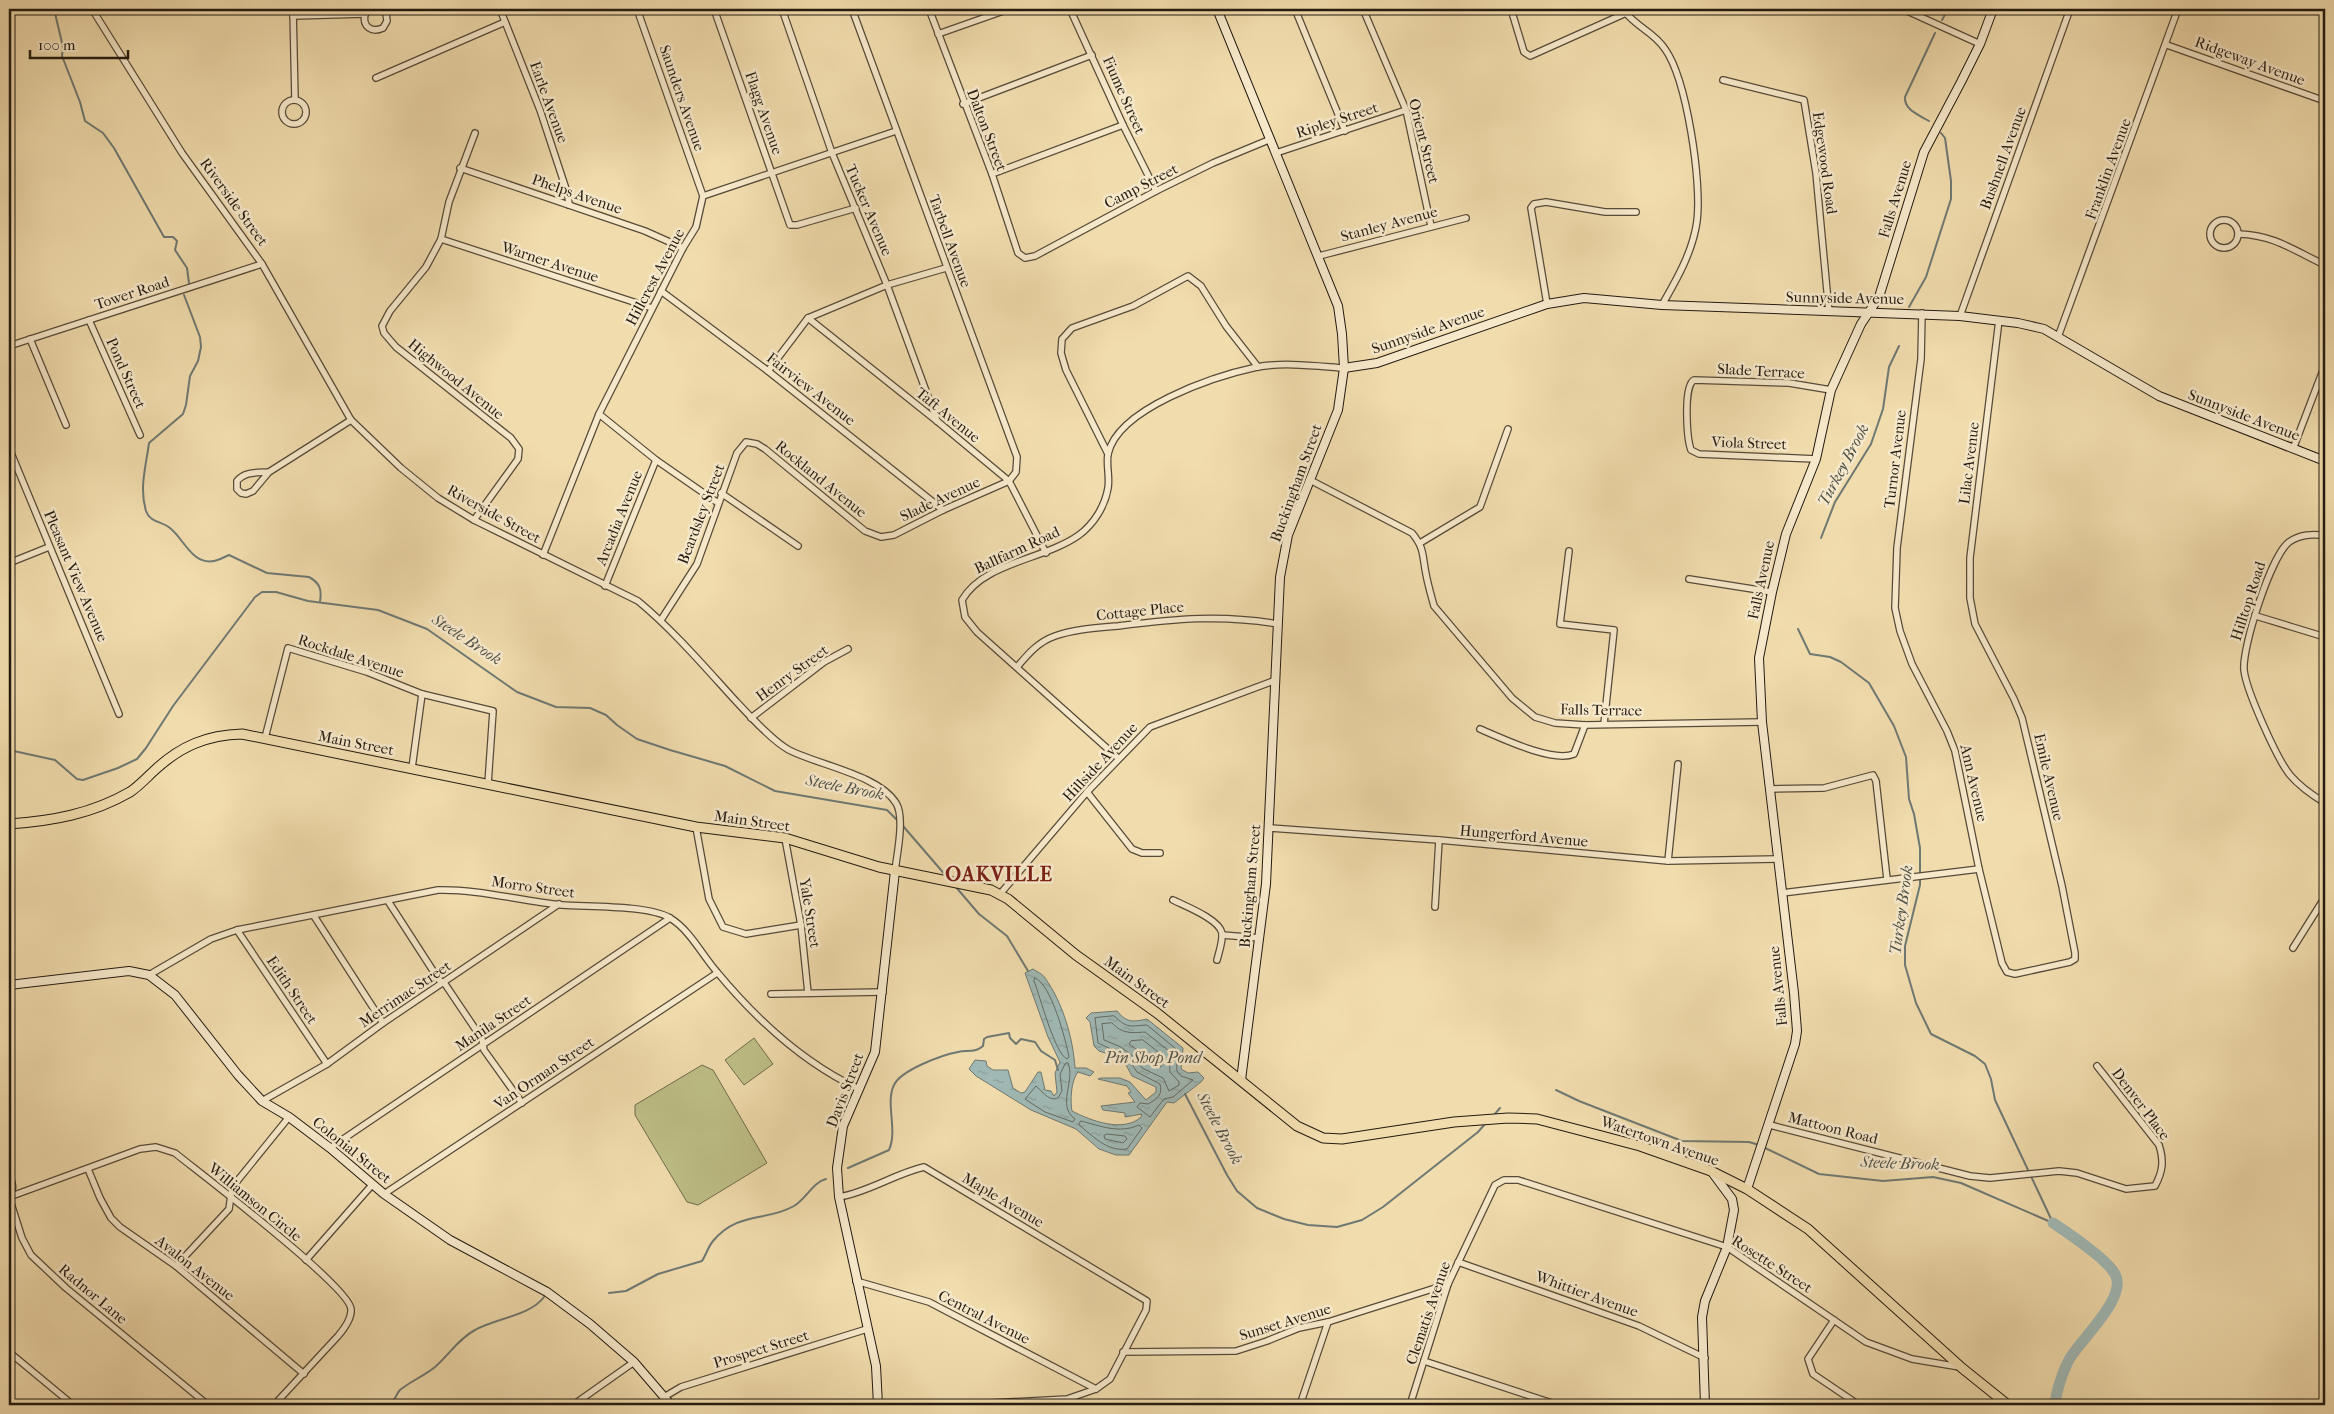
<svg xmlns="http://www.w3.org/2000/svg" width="2334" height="1414" font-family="'IM FELL French Canon',serif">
<defs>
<pattern id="water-ripples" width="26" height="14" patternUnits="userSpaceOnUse" patternTransform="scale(1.25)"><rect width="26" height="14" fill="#a0b9b5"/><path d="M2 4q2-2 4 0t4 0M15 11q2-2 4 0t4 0" fill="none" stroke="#8a9e9b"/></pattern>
</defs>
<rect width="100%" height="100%" fill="#f1dcad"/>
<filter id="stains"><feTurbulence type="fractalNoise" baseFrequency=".004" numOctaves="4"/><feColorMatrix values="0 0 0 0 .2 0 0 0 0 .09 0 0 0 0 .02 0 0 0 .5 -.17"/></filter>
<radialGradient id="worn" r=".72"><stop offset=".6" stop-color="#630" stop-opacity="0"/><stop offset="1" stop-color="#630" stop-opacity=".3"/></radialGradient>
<g fill="#bebf87" stroke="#706c4c">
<polygon points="754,1038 773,1064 744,1085 725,1060"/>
<polygon points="702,1065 713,1070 767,1163 698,1205 687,1202 635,1115 635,1105"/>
</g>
<path fill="url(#water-ripples)" stroke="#6e7973" d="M 1033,969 C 1037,972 1043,974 1045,978 C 1063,1003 1073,1038 1075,1068 L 1086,1068 L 1094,1072 L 1090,1076 L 1078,1072 C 1071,1080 1070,1101 1072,1111 C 1091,1121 1124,1133 1141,1117 L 1142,1114 L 1125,1117 L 1125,1113 L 1103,1110 L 1101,1106 L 1135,1102 L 1128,1093 L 1131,1092 L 1127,1086 L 1098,1079 L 1101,1078 L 1120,1078 L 1130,1082 L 1146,1100 L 1156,1092 L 1156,1087 L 1132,1076 L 1126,1065 L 1120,1062 L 1115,1056 L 1099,1051 L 1094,1046 L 1090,1022 L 1086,1018 L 1091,1013 L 1117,1011 C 1127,1023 1133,1022 1147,1019 L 1183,1048 L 1181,1069 L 1188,1073 L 1198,1072 L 1204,1078 L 1201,1082 L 1174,1103 L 1167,1102 L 1129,1155 L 1116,1155 L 1099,1149 L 1076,1129 L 1031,1110 L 976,1076 L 969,1069 L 975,1060 L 986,1061 L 987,1066 L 993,1070 L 1008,1070 L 1013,1088 L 1021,1093 L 1025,1092 L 1038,1072 L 1041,1072 L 1045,1090 L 1051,1091 L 1054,1096 L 1057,1092 L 1055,1073 L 1060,1062 L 1048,1037 L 1025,973 Z"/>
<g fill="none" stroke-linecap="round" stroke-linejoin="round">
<g stroke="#626a63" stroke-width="1">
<path d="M 1035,978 C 1051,983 1066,1041 1069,1057 L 1067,1059 C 1055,1054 1040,996 1034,981 Z"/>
<path d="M 1114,1016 C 1128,1029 1129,1026 1147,1025 L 1176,1049 L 1177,1071 L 1181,1076 L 1193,1080 L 1173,1097 L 1164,1099 L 1150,1117 L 1137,1107 L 1140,1103 L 1148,1104 C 1157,1099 1163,1095 1160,1084 L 1137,1072 L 1130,1061 L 1117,1052 L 1098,1043 L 1095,1018 Z"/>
<path d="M 1112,1023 C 1122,1034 1131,1033 1145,1032 L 1169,1051 L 1170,1072 L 1179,1082 L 1179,1085 L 1169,1091 L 1163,1078 L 1142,1068 L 1134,1057 L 1121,1047 L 1104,1040 L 1102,1024 Z"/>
<polygon points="1143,1040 1162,1055 1161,1067 1147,1062 1140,1052 1129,1044 1131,1041"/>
<path d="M 1068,1063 C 1076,1081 1056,1105 1075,1119 L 1073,1122 L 1045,1112 L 1025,1099 L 1036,1086 C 1042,1091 1049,1102 1058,1098 L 1062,1091 L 1060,1074 L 1065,1064 Z"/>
<path d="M 1081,1121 C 1101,1126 1119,1134 1139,1125 L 1142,1128 L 1127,1149 C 1107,1152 1093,1136 1079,1125 Z"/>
<polygon points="1107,1134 1125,1136 1127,1139 1123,1143 1105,1139 1104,1136"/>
</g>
<g stroke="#6e7973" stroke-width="2">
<polyline points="54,9 63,47 62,56 80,102 85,121 103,133 114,148 164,237 173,237 177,241 175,250 187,268 189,283"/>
<polyline points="1942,20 1948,9"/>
<path d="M 1929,121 C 1919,115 1904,110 1905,97 L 1935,33"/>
<path d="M 184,295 L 200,337 L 201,347 L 198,361 L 190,376 L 186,405 L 183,414 L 149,443 C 146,466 139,488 146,511 C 150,523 162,521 170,528 C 184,539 192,565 214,561 C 219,560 224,557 229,555 L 267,573 L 309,577 C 320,583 322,590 320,601"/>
<polyline points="1909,307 1926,277 1951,199 1951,181 1945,138 1941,133"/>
<polyline points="1821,538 1835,502 1871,444 1883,409 1889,367 1899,346"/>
<polyline points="1798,629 1810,654 1830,657 1841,662 1869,683 1894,726 1906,757 1909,799 1914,814 1920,848 1920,885 1905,946 1905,965 1916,1003 1931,1034 1975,1056 1985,1064 1991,1079 1995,1100 2053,1223"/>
<polyline points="9,750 55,760 77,779 83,780 118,768 137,759 146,748 173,706 255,597 262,592 276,592 308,601 378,610 427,629 517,692 556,707 590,708 606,715 617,725 637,739 670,750 725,766 775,791 887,810 898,821"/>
<polyline points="903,826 947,877"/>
<polyline points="955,886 979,914 1007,936 1028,971"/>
<polyline points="1556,1090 1579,1101 1682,1141 1749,1142 1759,1145"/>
<polyline points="1185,1094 1227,1175 1237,1191 1257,1208 1284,1219 1308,1225 1337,1227 1362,1220 1383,1207 1478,1132 1485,1124"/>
<polyline points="1494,1115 1500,1108"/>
<polyline points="1763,1147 1819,1174 1883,1181 1933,1177 1961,1183 2053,1223"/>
<path d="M 848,1168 L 889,1150 C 898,1130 885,1103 894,1085 C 901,1070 942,1055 958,1052 C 967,1050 975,1053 983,1046 L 984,1039 L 987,1037 L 1009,1033 L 1010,1038 L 1016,1044 L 1021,1039 L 1035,1042 L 1041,1051 L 1055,1060 L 1058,1070"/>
<path d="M 609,1293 L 626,1291 L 658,1274 L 702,1261 C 706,1255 708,1247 713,1241 C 738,1211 766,1222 794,1206 C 806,1199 813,1182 826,1179"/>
<path d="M 370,1405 L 373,1402 L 391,1403 C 396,1399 396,1394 400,1390 C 411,1381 424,1376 435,1367 C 449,1355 458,1339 475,1330 C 496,1318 530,1316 544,1297"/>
</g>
<path stroke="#a0b9b5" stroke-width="11" d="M 2053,1223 C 2068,1233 2106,1258 2115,1274 C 2128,1297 2082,1338 2070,1358 C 2063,1370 2056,1392 2055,1405"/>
<defs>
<g id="street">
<path d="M 92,9 L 182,153 L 262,264 L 351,420 L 401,468 L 438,498 L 474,520 L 638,601 C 673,630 703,665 733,698 C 747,713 771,740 789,750 C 818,765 879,775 896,803 C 905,817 897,854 895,871"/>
<polyline points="293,9 295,100"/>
<path d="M 370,9 L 365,14 C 362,27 372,33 383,28 L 387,21 L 386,13 L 381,9"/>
<polyline points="500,9 540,110 568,195 569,205"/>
<polyline points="637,9 703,196"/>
<polyline points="714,9 790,225 797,225 856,208"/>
<polyline points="782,9 832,153 887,285 937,421"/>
<polyline points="929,9 992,174 1018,253 1025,258 1035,256 1156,191 1213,163 1271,139"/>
<polyline points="1070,9 1123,125 1156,191"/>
<polyline points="1295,9 1345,131"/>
<polyline points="1363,9 1406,110 1431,226"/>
<polyline points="1511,9 1524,52 1530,56 1626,13"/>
<polyline points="1903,9 1980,44"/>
<polyline points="2314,9 2325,13"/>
<path d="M 1626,13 C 1638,28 1654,32 1665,49 C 1687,80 1702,183 1697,221 C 1693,251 1677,279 1662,305"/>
<polyline points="293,16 365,14"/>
<polyline points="938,34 1009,9"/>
<polyline points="2167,45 2325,101"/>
<polyline points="376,78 505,22"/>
<polyline points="1723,80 1804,100 1816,173 1829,312"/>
<circle cx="294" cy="112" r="12"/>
<polyline points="963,104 1092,55"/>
<polyline points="1276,153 1406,110"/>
<polyline points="460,168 645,231 683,248"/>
<polyline points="992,174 1123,125"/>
<circle cx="2224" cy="234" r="14"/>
<path d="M 2239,234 C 2274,235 2295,251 2325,265"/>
<polyline points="441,239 652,308"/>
<polyline points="1319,256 1466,218"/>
<polyline points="661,291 768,371 943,510"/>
<polyline points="1547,304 1531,208 1534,204 1546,202 1605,212 1636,212"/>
<polyline points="1922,313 1921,359 1897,548 1895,608 1900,631 1912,664 1947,731 1955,751 1979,869 2002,963 2007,972 2015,974 2070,962 2075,959 2075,953 2062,886 2022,718 2014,699 1975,624 1970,598 1970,558 1999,320"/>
<polyline points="1960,316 2070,9"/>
<polyline points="808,318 937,421 1009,481 1046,553"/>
<polyline points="89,320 140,435"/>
<polyline points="2058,337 2178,9"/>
<polyline points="30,339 66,425"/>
<polyline points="9,346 262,264"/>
<polyline points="768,371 808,318 887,285 946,268"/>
<polyline points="599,414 656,460 718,503"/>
<polyline points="9,448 119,714"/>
<polyline points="2293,449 2325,365"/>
<polyline points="1108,454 1066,370 1061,353 1062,339 1072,328 1133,306 1188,276 1201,286 1226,326 1258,367"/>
<path d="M 1816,459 L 1699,454 L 1691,450 C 1687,439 1683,386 1694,380 L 1789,383 L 1831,390"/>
<path d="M 269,472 C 257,473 245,471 237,481 L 237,489 L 241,493 L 246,494 L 253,491 L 269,472 L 351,420"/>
<path d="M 1310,480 L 1412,533 C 1425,549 1422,555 1426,574 C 1428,585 1431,595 1434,606 L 1512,698 L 1535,717 L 1555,723 L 1585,725 L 1762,722"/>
<polyline points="721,493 798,546"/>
<polyline points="474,520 518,459 519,449 511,438 396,347 384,333 382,326 390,311 426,267 441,239 449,202 475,133"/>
<path d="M 2325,536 C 2313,533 2299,535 2289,542 C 2271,556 2242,647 2244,670 C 2246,690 2277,759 2290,775 C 2300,787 2312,795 2325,803"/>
<polyline points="1420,543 1480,507 1508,429"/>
<polyline points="1569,551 1560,624 1614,630 1604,724"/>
<polyline points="543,555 599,414 683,248 696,227 703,196 896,131"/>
<polyline points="9,563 49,547"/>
<polyline points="1689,579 1772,592"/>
<polyline points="605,586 656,460"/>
<polyline points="2256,616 2325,637"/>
<polyline points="661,620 697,564 737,453 746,442 757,444 765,449 865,531 881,537 894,535 943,510 1009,481 1016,472 1017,457 852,9"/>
<path d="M 1017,667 C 1028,654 1038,642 1055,636 C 1075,629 1097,628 1118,626 C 1175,619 1221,614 1278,624"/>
<polyline points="751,718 824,662 848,649"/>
<path d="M 1480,729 C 1501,738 1553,763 1574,754 L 1585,725"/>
<polyline points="265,738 288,648 367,672 422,694 493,711 488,784"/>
<path d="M 1118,758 L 977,632 L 965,617 L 962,600 C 984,562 1044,560 1079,535 C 1094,524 1105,506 1108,488 C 1110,477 1106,465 1108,454 C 1118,408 1215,376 1257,367 C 1284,362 1316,366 1344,368"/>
<polyline points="412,768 422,694"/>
<polyline points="1770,789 1824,788 1873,775 1876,781 1887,879"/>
<polyline points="1087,792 1132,849 1142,853 1160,853"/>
<polyline points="696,827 709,899 723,927 746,934 801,925"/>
<polyline points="1269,828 1439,840 1668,861 1777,859"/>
<polyline points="785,838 801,925 808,993"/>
<polyline points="1668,861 1678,764"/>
<polyline points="1782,893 1979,869"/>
<polyline points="1000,894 1087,792 1150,727 1276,680"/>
<path d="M 1173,900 C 1185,906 1219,919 1222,933 C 1223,941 1219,952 1217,960"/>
<polyline points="388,901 439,980 445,984 482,1039 484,1050 522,1103"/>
<polyline points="1435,907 1439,840"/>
<polyline points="314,916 383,1023"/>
<polyline points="237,930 327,1064"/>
<polyline points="1222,935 1260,938"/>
<polyline points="2293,948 2325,897"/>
<path d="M 149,975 L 211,939 L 237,930 L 438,890 C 480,889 520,901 562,905 C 589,907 648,905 670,918 C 690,930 702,955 717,972 C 756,1019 803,1063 859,1089"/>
<polyline points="771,994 883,992"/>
<polyline points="262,1101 327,1064 383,1023 559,904"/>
<path d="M 1770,1125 L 1970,1176 L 1990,1178 L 2059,1171 L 2077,1173 L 2126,1189 L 2155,1186 C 2163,1171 2164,1161 2159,1145 L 2097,1066"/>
<polyline points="330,1148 670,918"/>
<polyline points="88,1169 100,1198 111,1218 120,1227 176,1266 304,1374"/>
<path d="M 9,1173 C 12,1183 15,1188 9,1197 L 22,1238 L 31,1255 L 66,1288 L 208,1405"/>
<polyline points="384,1194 717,973"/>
<path d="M 9,1197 L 140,1149 L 156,1147 L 175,1153 C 201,1174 349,1286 351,1309 C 352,1319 344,1329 338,1336 L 274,1405"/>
<path d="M 839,1197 C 869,1192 894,1174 924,1167 L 1147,1301 L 1146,1310 L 1110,1379 L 1096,1389 L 1067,1399 L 972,1404 L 879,1403"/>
<polyline points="306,1260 372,1185"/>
<polyline points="1458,1262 1639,1326 1705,1358"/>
<polyline points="176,1266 229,1209 232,1188 238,1180 289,1117"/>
<polyline points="856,1281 929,1302 1096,1389"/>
<polyline points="1834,1320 1808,1359 1813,1374 1859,1405"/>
<polyline points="9,1352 73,1405"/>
<polyline points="1123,1352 1236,1351 1267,1341 1299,1328 1328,1322 1448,1284"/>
<polyline points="1424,1361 1558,1405"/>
<polyline points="664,1397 681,1387 867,1329"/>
<polyline points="573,1405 634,1362"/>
<polyline points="1300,1405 1328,1322"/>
<polyline points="1410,1405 1448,1284 1495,1185 1504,1180 1518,1180 1727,1247 1866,1342 1912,1359 1960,1367"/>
</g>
<g id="secondary">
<polyline points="1217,9 1338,306 1342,334 1344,368 1338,410 1288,535 1280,577 1266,884 1241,1080"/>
<polyline points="1344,368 1377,363 1547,304 1584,298 1662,305 1960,316 2018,323 2044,329 2159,396 2325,461"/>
<polyline points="9,985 129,971 149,975 175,995 238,1075 262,1101 289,1117 330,1148 384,1194 450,1240 547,1292 590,1324 634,1362 671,1405"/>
<polyline points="1747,1189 1795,1044 1797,1031 1794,993 1762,722 1759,658 1772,592 1786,534 1816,459 1831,390 1861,324 1879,297 1924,152 1961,82 1980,44 1993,9"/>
<polyline points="878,1405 876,1366 839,1197 837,1168 843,1126 875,1052 895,871"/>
<polyline points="1705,1405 1702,1317 1705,1301 1727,1247 1734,1210 1732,1199 1712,1172"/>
</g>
<path id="primary" d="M 9,824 C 52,821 92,814 130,792 C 139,786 147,777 156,769 C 181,746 207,735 242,734 L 696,827 L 785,838 L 879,867 L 991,890 L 1008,899 L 1076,955 L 1157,1013 L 1297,1126 L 1323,1138 L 1342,1139 L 1454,1122 L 1508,1118 L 1537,1119 L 1640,1146 L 1711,1171 L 1747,1189 L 1808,1229 L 1962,1368 L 2008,1405"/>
</defs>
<use href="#street" stroke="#564a38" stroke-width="8"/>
<use href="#secondary" stroke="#231a11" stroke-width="10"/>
<use href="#primary" stroke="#231a11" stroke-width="11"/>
<use href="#street" stroke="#f6e8ca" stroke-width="5.5"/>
<use href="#secondary" stroke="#f6e8ca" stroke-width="8"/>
<use href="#primary" stroke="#f1dcad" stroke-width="9"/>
</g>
<g text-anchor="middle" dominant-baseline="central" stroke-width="5" stroke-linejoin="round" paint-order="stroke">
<g font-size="15" fill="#231a11" stroke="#f6e8ca">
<text transform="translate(2250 61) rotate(20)">Ridgeway Avenue</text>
<text transform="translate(1124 95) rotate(66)">Fiume Street</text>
<text transform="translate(682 98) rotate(71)">Saunders Avenue</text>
<text transform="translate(549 102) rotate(70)">Earle Avenue</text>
<text transform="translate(764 113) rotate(71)">Flagg Avenue</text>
<text transform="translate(1337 120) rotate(-18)">Ripley Street</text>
<text transform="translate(987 130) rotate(69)">Dalton Street</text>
<text transform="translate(1424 141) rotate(76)">Orient Street</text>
<text transform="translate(2003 158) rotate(-70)">Bushnell Avenue</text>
<text transform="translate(1825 163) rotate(82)">Edgewood Road</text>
<text transform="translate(2108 169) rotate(-70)">Franklin Avenue</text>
<text transform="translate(1141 186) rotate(-27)">Camp Street</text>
<text transform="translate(577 194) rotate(19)">Phelps Avenue</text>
<text transform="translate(1895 199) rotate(-73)">Falls Avenue</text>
<text transform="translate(234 202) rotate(54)">Riverside Street</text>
<text transform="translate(869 210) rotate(67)">Tucker Avenue</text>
<text transform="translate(1389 224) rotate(-15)">Stanley Avenue</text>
<text transform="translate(950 241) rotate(70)">Tarbell Avenue</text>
<text transform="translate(550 262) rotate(18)">Warner Avenue</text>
<text transform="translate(655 277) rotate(-62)">Hillcrest Avenue</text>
<text transform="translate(132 293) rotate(-18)">Tower Road</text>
<text transform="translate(1845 298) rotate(1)">Sunnyside Avenue</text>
<text transform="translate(1428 330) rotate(-19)">Sunnyside Avenue</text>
<text transform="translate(1761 371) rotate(3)">Slade Terrace</text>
<text transform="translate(126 373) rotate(66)">Pond Street</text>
<text transform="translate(456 379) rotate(39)">Highwood Avenue</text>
<text transform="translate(811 389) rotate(38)">Fairview Avenue</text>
<text transform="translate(948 415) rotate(39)">Taft Avenue</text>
<text transform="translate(2244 415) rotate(21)">Sunnyside Avenue</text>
<text transform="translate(1749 443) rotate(2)">Viola Street</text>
<text transform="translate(1895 459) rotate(-83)">Turnor Avenue</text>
<text transform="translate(1969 463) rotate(-83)">Lilac Avenue</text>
<text transform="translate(821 479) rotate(39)">Rockland Avenue</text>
<text transform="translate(1296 483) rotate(-70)">Buckingham Street</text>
<text transform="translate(940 499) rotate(-25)">Slade Avenue</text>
<text transform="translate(494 514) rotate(29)">Riverside Street</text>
<text transform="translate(701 514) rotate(-69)">Beardsley Street</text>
<text transform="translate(619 518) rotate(-68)">Arcadia Avenue</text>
<text transform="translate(1017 550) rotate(-25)">Ballfarm Road</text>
<text transform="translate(76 576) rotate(67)">Pleasant View Avenue</text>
<text transform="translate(1761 580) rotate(-78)">Falls Avenue</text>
<text transform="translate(2248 601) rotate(-72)">Hilltop Road</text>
<text transform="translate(1140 611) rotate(-6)">Cottage Place</text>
<text transform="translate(351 656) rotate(18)">Rockdale Avenue</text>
<text transform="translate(792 673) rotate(-36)">Henry Street</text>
<text transform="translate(1601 710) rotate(1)">Falls Terrace</text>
<text transform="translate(356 743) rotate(11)">Main Street</text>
<text transform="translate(1100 762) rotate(-47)">Hillside Avenue</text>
<text transform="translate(2049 777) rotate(77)">Emile Avenue</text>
<text transform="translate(1974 783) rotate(77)">Ann Avenue</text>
<text transform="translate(752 821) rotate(8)">Main Street</text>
<text transform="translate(1524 836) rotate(5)">Hungerford Avenue</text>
<text transform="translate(1250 886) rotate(-85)">Buckingham Street</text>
<text transform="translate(533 887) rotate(8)">Morro Street</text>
<text transform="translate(810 913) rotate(81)">Yale Street</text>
<text transform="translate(1137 982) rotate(36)">Main Street</text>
<text transform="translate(1778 986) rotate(-96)">Falls Avenue</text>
<text transform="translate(292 990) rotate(56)">Edith Street</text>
<text transform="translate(405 994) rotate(-34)">Merrimac Street</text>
<text transform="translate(493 1023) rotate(-34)">Manila Street</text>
<text transform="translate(544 1073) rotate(-34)">Van Orman Street</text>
<text transform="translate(845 1090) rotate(-69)">Davis Street</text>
<text transform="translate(2141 1104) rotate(53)">Denver Place</text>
<text transform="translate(1833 1128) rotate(14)">Mattoon Road</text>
<text transform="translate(1660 1141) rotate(19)">Watertown Avenue</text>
<text transform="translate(352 1150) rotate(39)">Colonial Street</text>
<text transform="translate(1003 1200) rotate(31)">Maple Avenue</text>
<text transform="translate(255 1202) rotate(39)">Williamson Circle</text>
<text transform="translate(1772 1264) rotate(33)">Rosette Street</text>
<text transform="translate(195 1268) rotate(38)">Avalon Avenue</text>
<text transform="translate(93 1294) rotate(40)">Radnor Lane</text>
<text transform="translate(1587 1294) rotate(20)">Whittier Avenue</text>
<text transform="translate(1428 1313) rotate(-71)">Clematis Avenue</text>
<text transform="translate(984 1317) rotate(27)">Central Avenue</text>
<text transform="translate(1285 1322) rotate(-17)">Sunset Avenue</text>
<text transform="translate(761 1349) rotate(-17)">Prospect Street</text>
</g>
<g font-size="16" font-style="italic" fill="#4f524a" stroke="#f6e8ca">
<text transform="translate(1843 465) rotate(-62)">Turkey Brook</text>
<text transform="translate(467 639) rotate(33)">Steele Brook</text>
<text transform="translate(845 787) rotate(11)">Steele Brook</text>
<text transform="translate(1901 910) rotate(-82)">Turkey Brook</text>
<text x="1153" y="1057">Pin Shop Pond</text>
<text transform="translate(1220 1128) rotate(62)">Steele Brook</text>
<text transform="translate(1900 1163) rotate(2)">Steele Brook</text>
</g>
<g font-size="20" font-weight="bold" letter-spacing="1" fill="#7a1f14" stroke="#f6e8ca">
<text x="999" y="874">OAKVILLE</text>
</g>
</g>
<rect width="2334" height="1414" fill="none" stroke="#f1dcad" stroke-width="30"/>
<rect x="10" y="10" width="2314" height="1394" fill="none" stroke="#231a11" stroke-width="2.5"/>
<rect x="15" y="15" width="2304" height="1384" fill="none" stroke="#231a11"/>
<path d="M30 50v8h98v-8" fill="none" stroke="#231a11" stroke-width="2.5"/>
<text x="38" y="50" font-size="15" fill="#231a11" stroke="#f6e8ca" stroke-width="4" paint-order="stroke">100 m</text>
<rect width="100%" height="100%" filter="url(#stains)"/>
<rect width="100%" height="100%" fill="url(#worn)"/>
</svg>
